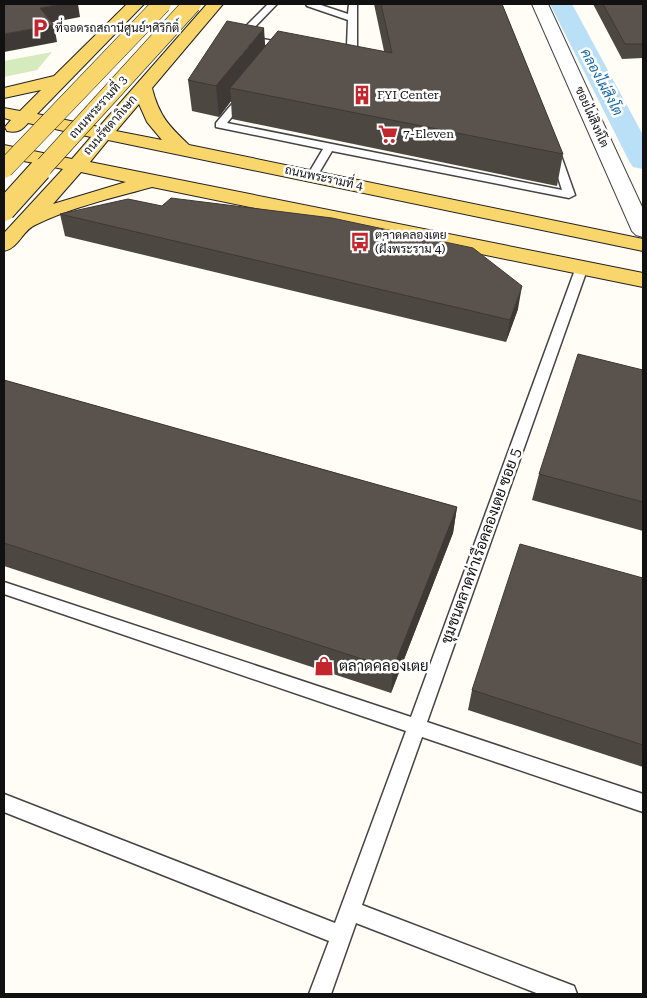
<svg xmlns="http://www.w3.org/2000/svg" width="647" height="998" font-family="'Roboto Serif',Sarabun,serif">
<rect width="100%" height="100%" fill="#fffdf5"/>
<polygon fill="#d5ebbd" points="52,52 37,70 4,77 4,61"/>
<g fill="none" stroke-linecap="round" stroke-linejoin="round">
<polygon fill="#b9e0f7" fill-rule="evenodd" points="550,4 572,4 643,135 643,169 633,167 629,161"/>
<defs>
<g id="service">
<polygon points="268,4 277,4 249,33 251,37 291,44 291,48 249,43 244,41 240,33 241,31"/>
<polygon points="306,4 318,4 348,14 349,4 357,4 357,47 351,53 335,56 330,53 347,46 348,20 307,6"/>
<polygon points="245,91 250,94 227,123 562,190 549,149 550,147 558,147 575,195 569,198 332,151 316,178 308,178 307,176 323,149 216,127 216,123 242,92"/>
<polygon points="582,263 588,267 427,722 643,794 643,812 422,737 362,905 574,986 577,994 539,994 356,923 331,994 309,994 329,941 4,812 4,794 335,923 406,731 4,594 4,582 411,717 576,267"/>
</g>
<polygon id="minor" points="532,4 548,4 643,209 643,237 636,235 632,231"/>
<path id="primary" d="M 127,4 L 144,4 L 37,114 L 99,127 L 207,4 L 223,4 L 152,88 C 159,116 169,126 189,145 L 643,239 L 643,251 L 108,140 L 90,162 L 643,273 L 643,287 L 152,187 C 113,198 71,207 35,225 C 22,231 19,248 4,251 L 4,233 L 63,169 L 4,157 L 4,145 L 72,159 L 91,137 L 28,123 C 21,131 17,133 7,131 L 5,127 L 11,120 L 4,118 L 4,108 L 20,111 L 41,90 L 4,98 L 4,88 L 54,76 ZM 139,104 L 147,122 L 162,140 L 116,131 ZM 81,172 L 126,182 L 53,204 Z"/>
</defs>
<use href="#service" stroke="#444" stroke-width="3"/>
<use href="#minor" stroke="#444" stroke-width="2"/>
<use href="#primary" stroke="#222" stroke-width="2"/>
<use href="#service" fill="#fff" fill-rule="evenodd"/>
<use href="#minor" fill="#fff" fill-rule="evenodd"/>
<use href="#primary" fill="#f9d66b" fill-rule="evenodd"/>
<defs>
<g id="primary-bridge-far1">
<polyline points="4,169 162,4"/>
<polyline points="39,172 192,4"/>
</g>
<polyline id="primary-bridge" points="4,210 40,170"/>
</defs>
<use href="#primary-bridge-far1" stroke="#222" stroke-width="19" stroke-linecap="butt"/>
<use href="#primary-bridge" stroke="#222" stroke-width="24" stroke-linecap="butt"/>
<use href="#primary-bridge-far1" stroke="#f9d66b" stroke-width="18"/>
<use href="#primary-bridge" stroke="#f9d66b" stroke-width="22"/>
</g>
<g fill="#4d4742">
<polygon points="374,4 502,4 563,154 557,186 232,119 231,101 219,117 192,111 188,80 265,46 384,51"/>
<polygon points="593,4 643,4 643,58 622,59"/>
<polygon points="60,214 518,309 506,342 65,236"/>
<polygon points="643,370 643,531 532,500 539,474"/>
<polygon points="4,380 457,507 453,533 391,693 4,566"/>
<polygon points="643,578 643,767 468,710 472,690"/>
</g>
<g fill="#3f3936">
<polygon points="62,4 78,4 80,17 44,24 40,8"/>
<polygon points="54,25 57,42 4,52 4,34"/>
<polygon points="264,28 266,58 230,88 231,101 219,117 216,86"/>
<polygon points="522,286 518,309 506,342 510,320"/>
<polygon points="457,507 453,533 391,693 393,669"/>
</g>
<g fill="#5a524d" stroke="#3f3936">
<polygon points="4,4 62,4 40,8 54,25 4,34"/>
<polygon points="381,4 502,4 563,154 230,88 278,31 392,53"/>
<polygon points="603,4 643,4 643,44 625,44"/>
<polygon points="227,21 264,28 216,86 188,80"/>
<polygon points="171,198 332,218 473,248 522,286 510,320 60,214 128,199 162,206"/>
<polygon points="578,354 643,370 643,502 539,474"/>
<polygon points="4,380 457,507 393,669 4,543"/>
<polygon points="520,544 643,578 643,745 472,690"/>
</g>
<defs>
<symbol id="parking-bare" viewBox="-9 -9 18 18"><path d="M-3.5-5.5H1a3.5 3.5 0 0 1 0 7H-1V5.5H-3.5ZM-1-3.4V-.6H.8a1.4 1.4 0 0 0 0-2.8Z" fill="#c4262e" stroke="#fff" stroke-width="2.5" paint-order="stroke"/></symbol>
<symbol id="building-bare" viewBox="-9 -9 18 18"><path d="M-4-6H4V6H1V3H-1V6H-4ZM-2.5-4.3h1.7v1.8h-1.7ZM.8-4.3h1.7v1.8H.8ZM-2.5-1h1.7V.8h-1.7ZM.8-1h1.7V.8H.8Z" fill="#c4262e" stroke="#fff" stroke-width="2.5" paint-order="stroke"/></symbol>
<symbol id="supermarket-bare" viewBox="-9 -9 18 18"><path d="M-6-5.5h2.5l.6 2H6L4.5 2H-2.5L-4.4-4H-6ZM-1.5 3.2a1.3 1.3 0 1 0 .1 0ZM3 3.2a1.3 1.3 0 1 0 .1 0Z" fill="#c4262e" stroke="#fff" stroke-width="2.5" paint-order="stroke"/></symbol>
<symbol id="bus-bare" viewBox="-9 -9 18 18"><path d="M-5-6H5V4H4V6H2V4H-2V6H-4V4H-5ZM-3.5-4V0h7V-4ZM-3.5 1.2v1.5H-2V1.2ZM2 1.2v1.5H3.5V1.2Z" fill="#c4262e" stroke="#fff" stroke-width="2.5" paint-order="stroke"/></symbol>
<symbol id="shop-bare" viewBox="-9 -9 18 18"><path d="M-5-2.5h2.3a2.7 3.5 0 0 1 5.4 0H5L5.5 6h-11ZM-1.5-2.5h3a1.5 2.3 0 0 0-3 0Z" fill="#c4262e" stroke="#fff" stroke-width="2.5" paint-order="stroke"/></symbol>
</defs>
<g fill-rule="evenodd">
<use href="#parking-bare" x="26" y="14" width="28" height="28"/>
<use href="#building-bare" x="348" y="81" width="28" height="28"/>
<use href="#supermarket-bare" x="374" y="120" width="28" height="28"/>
<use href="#bus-bare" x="346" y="228" width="28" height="28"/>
<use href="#shop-bare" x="310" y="652" width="28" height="28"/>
</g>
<g text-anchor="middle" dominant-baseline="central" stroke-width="5" stroke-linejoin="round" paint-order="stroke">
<g font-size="12" fill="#111" stroke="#fff" text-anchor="start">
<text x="55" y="28">ที่จอดรถสถานีศูนย์ฯศิริกิติ์</text>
<text x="377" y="95">FYI Center</text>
<text x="403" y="134">7-Eleven</text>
<text x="375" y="235">ตลาดคลองเตย<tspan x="375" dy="14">(ฝั่งพระราม 4)</tspan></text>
</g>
<g font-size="12" fill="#111" stroke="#fff">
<text transform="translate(98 107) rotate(-48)">ถนนพระรามที่ 3</text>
<text transform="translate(592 117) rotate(66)">ซอยไผ่สิงห์โต</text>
<text transform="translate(110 125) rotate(-49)">ถนนรัชดาภิเษก</text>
<text transform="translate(324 178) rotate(12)">ถนนพระรามที่ 4</text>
</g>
<g font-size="14" font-style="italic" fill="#1768a6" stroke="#fff">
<text transform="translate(602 82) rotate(62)">คลองไผ่สิงโต</text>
</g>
<g font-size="15" fill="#111" stroke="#fff">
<text transform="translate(481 546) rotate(-70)">ชุมชนตลาดท่าเรือคลองเตย ซอย 5</text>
</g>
<g font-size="15" fill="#111" stroke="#fff" text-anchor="start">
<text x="339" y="666">ตลาดคลองเตย</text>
</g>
</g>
<rect width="647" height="998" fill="none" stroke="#111111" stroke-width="10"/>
</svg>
